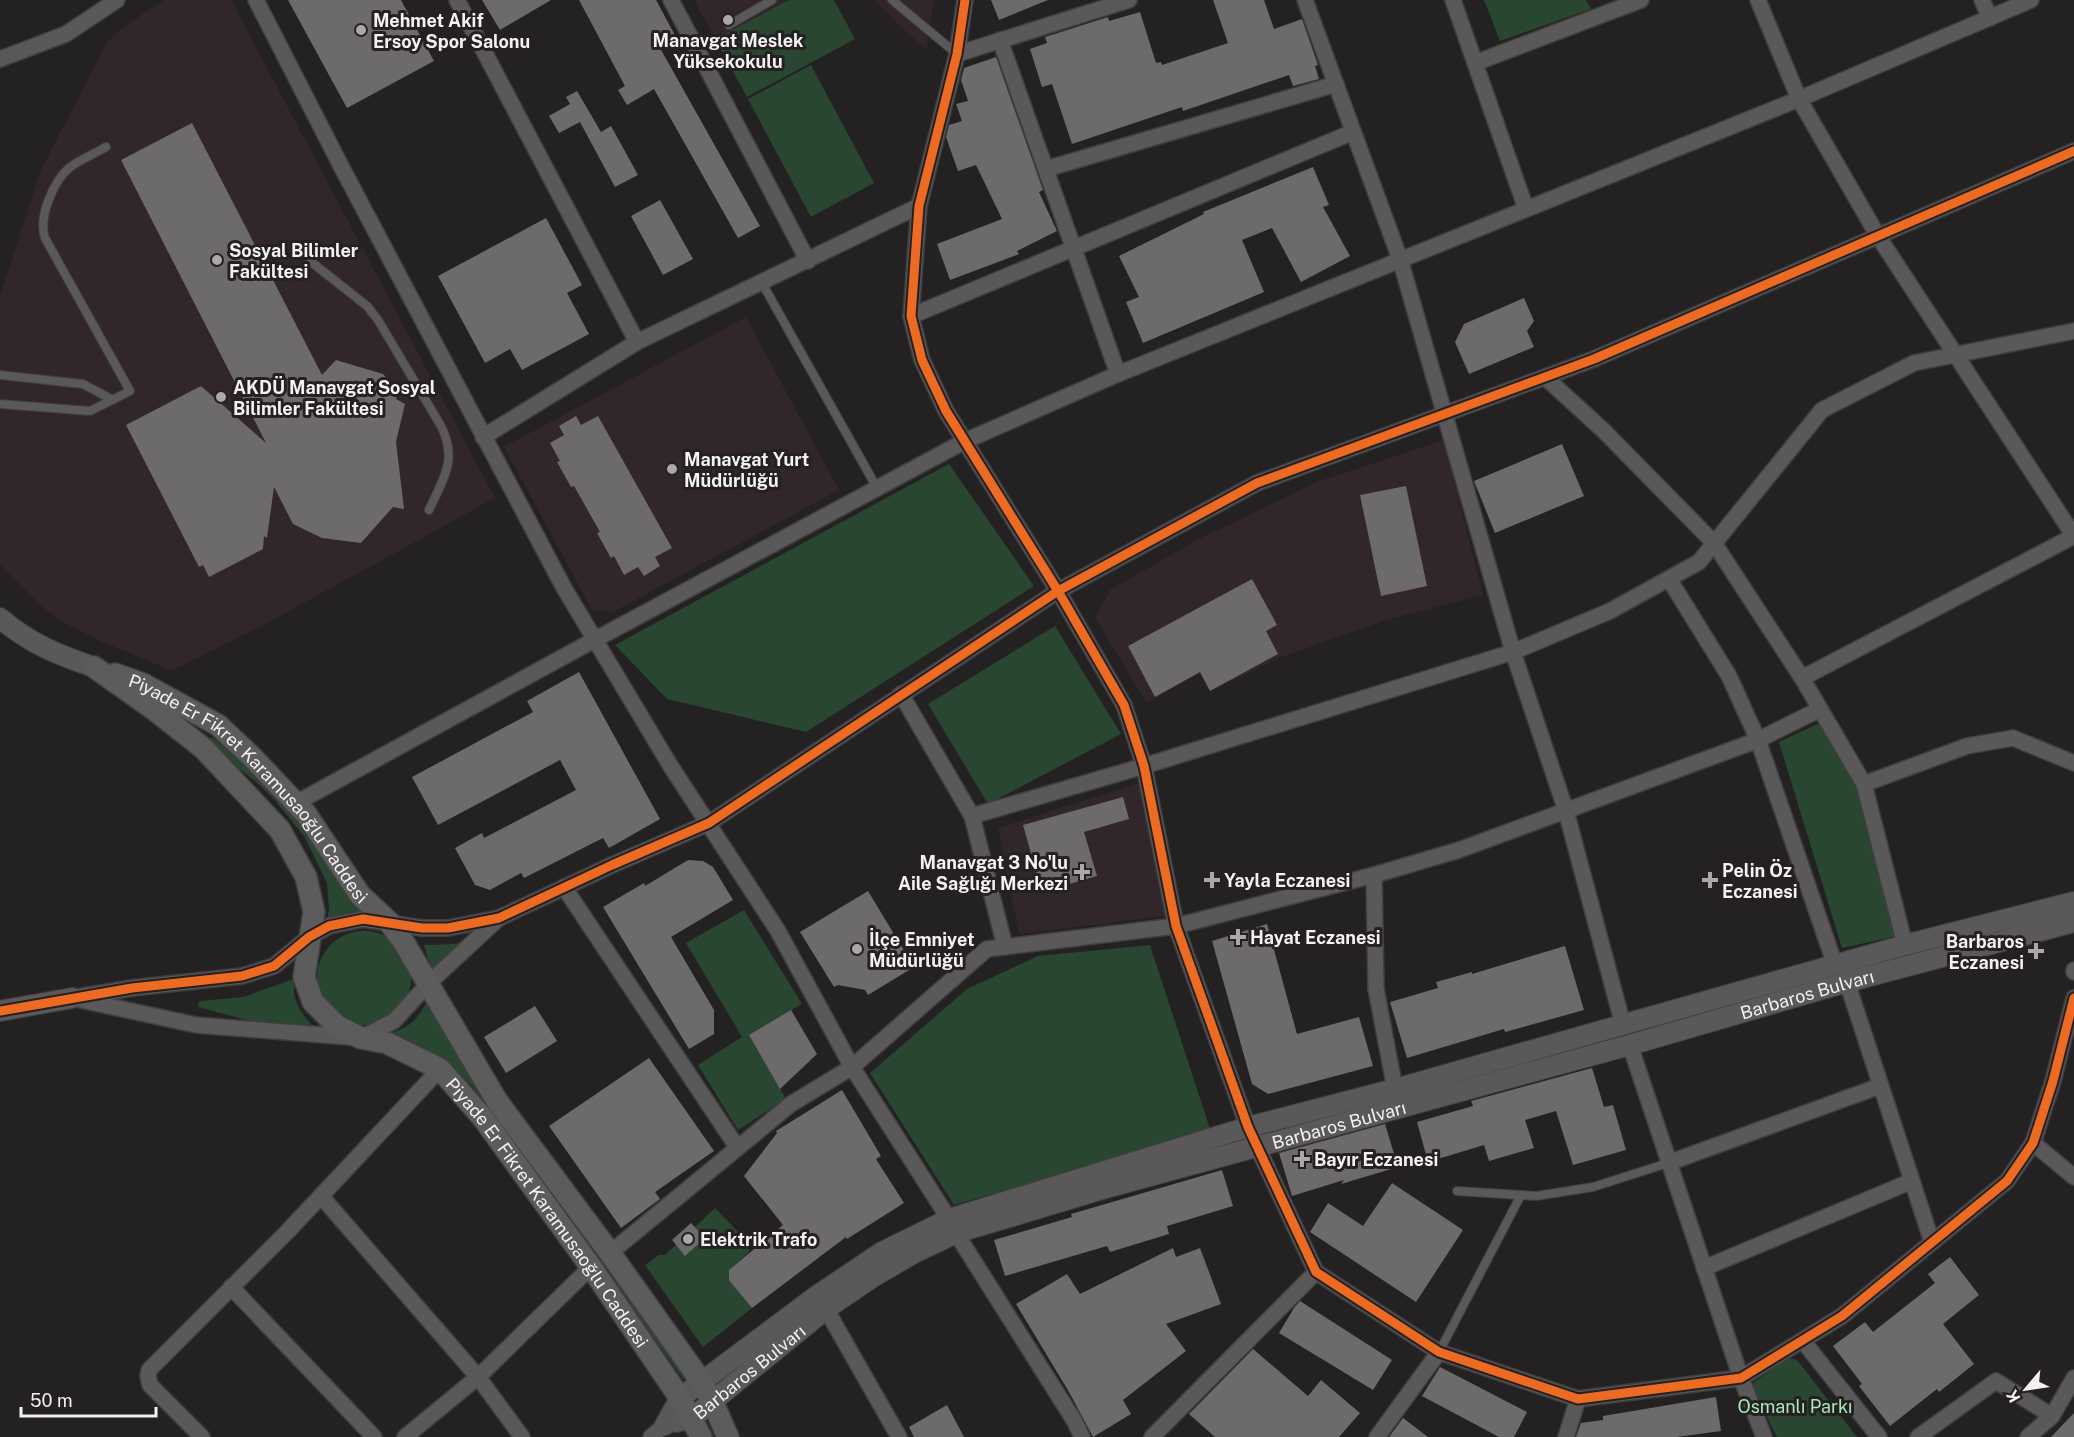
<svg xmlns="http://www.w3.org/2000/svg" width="2074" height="1437" font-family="'Public Sans',sans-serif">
<rect width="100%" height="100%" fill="#242122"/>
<g fill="#31262b">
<polygon points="164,0 231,0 495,498 262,626 172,671 98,640 63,622 41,606 0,565 0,296 41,170 107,42 126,25"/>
<polygon points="694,0 789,0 715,39"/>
<polygon points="873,0 934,0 926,50"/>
<polygon points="746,317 839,490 613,612 592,610 504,447"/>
<polygon points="1444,440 1483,595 1386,620 1284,656 1210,691 1200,673 1147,703 1095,618 1110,590 1199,539 1319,481"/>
<polygon points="1139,783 1167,916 1019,934 998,828"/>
</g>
<g fill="#294630">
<polygon points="789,0 834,0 855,39 747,97 715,39"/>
<polygon points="1484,0 1586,0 1591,9 1500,41"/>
<polygon points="811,65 874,183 811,217 748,99"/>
<polygon points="949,464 1034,586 806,732 667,699 615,645"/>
<polygon points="1055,626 1121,734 988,804 928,704"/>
<polygon points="1820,723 1864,784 1902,935 1842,948 1779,742"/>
<path d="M 211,737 C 278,779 319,849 365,911 L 345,915 L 326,924 L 329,910 L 327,883 L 304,836 L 273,798 L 255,781 L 207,744 Z"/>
<polygon points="744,910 802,1004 749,1035 786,1099 738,1130 698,1065 742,1037 686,943"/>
<circle cx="364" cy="978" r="47"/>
<polygon points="473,940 431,969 424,945 455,944"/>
<polygon points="1150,945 1211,1132 954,1205 870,1073 967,989 1038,956"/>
<path d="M 294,979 C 295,984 293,989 294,993 C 296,1007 305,1017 313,1027 L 258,1023 L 198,1007 L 199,1001 L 243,997 Z"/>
<path d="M 427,1002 L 689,1379 L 683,1379 L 471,1085 C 456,1070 439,1055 420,1047 C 410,1042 399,1039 388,1034 C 411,1026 414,1023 427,1002 Z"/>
<polygon points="715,1208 751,1245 748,1253 729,1270 730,1280 752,1308 703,1347 645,1265 659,1255 665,1255"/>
<polygon points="1788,1358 1797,1360 1857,1437 1777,1437 1753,1390 1754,1382"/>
</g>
<g fill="#6d6a6b">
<polygon points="288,0 401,0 434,61 347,108"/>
<polygon points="482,0 551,0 500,30"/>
<polygon points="579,0 656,0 677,39 660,48 760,226 738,238 654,89 627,105 618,90 625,86"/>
<polygon points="991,0 1048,0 999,20"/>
<polygon points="1213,0 1264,0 1274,29 1302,19 1318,65 1315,66 1319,79 1293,86 1289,75 1183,111 1182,107 1072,144 1052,84 1042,87 1030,49 1047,43 1045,37 1108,17 1109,21 1140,12 1156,63 1161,62 1162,65 1228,43"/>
<polygon points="996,57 1043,190 1039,192 1057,231 1017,251 1019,254 950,280 937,244 1002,219 976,165 958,171 946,137 949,125 962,121 956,104 968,101 961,80 964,68"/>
<polygon points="577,91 601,132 611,126 638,175 615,187 580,122 559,133 549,116 570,104 566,97"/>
<polygon points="192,123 322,375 336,360 383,374 398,390 396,399 405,404 396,442 404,509 393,507 361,543 322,538 293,524 274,487 267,538 264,536 263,549 209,577 203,565 199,567 126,425 201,386 266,443 121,160"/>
<polygon points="1313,167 1329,205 1323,207 1350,256 1301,282 1272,228 1242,240 1264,292 1143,343 1126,302 1139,297 1119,256 1204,214 1203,212"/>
<polygon points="660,200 693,259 663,275 631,216"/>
<polygon points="546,218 582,285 567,293 589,334 522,370 510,349 485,363 438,276"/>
<polygon points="1524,298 1534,321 1527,331 1534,347 1469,374 1455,342 1464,324"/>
<polygon points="576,416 581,425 598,416 672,548 655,557 660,566 644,576 638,567 624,575 614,556 611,558 597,533 600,532 574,486 571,487 557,462 560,461 550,443 564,435 559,426"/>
<polygon points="1562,444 1584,496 1495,533 1474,481"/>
<polygon points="1406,486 1427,586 1381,596 1360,495"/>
<polygon points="1252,579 1277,625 1266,631 1278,654 1210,691 1200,672 1155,697 1128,646"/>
<polygon points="579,672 660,819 609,848 603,838 524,878 521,873 490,890 475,885 455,848 482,833 484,838 576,790 560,760 438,825 412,777 533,712 527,701"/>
<polygon points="1123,797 1129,819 1084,832 1097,876 1042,892 1023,825"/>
<polygon points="688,860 703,861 713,867 733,900 671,937 714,1010 714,1034 689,1049 603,907 644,883 645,886"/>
<polygon points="868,891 914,967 868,995 865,990 838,985 834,987 800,932"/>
<polygon points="1267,924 1297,1034 1359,1017 1373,1066 1268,1094 1252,1084 1212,941"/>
<polygon points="1565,946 1584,1010 1505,1032 1504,1029 1407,1058 1390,1002 1438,988 1436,982 1472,972 1472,974"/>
<polygon points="535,1006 557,1041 506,1073 484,1037"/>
<polygon points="791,1010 817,1054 780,1089 749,1035"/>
<polygon points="649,1058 714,1151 655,1192 660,1199 621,1228 549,1126"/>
<polygon points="1592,1068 1604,1107 1613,1105 1626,1150 1573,1165 1556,1111 1525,1120 1534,1148 1489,1161 1484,1145 1428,1162 1417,1122 1473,1106 1471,1101"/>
<polygon points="842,1090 881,1156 876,1159 904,1203 847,1239 846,1237 752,1308 729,1280 729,1270 783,1225 744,1176 777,1133 776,1131"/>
<polygon points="1385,1124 1398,1167 1341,1184 1344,1180 1292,1196 1279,1153"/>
<polygon points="1222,1170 1233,1206 1167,1226 1169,1234 1110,1252 1107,1246 1005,1276 994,1240 1072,1217 1071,1214"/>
<polygon points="1392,1183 1463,1230 1416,1302 1310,1232 1328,1203 1363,1226"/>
<polygon points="691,1223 705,1238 685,1256 672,1240"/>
<polygon points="1173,1248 1176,1257 1200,1248 1221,1304 1166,1324 1186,1351 1123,1400 1131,1414 1093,1437 1069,1392 1016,1304 1067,1274 1080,1294"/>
<polygon points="1950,1257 1979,1295 1943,1324 1974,1364 1939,1392 1937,1389 1890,1426 1859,1386 1862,1384 1833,1346 1865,1322 1873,1332 1935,1283 1928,1274"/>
<polygon points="1300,1301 1392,1360 1373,1390 1279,1333 1294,1308"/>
<polygon points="1253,1349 1308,1396 1321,1380 1360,1413 1339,1437 1215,1437 1189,1414"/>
<polygon points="1440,1367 1527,1412 1514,1437 1499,1437 1422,1396"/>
<polygon points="1716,1397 1721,1431 1677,1437 1576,1437 1581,1423 1603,1420 1603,1416"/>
<polygon points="947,1405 964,1437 914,1437 909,1427"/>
<polygon points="2074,1413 2074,1437 2051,1437"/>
<polygon points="1403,1418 1428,1437 1389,1437"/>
</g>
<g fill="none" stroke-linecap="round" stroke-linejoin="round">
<defs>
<g id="service">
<polyline points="892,0 957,54"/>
<polyline points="729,25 772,0"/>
<path d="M 310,261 L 367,306 L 378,320 L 441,426 C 458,460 443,479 429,510"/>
<polyline points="762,283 877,488"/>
<polyline points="0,375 83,384 113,400"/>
<path d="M 0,404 L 90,411 L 130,391 L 45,238 C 38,218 53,182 69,168 C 79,160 94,154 106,147"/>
<polyline points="1457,1191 1536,1196 1593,1187 1668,1163"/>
<polyline points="1439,1352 1521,1195"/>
</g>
<g id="minor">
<polyline points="256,0 341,166 564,588 670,765 778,931 852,1067 949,1219"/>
<polyline points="457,0 637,342 919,206"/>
<polyline points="671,0 808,261"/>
<polyline points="965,0 957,54 919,206 911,316 922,360 946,411 1058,591 1124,705 1144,766 1176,926 1248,1127 1316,1272 1439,1352 1578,1399 1741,1378 1842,1316 2007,1181 2033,1143 2053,1081 2074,998"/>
<polyline points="1305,0 1400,259 1513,652 1566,811 1623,1025"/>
<polyline points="1453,0 1526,209"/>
<polyline points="1758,0 1799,99 1878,236 2074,536"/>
<polyline points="1982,0 1990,18"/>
<polyline points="1000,40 1118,374"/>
<polyline points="957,54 1129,0"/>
<polyline points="0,59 66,34 117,0"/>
<polyline points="1475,63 1641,0"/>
<polyline points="1046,169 1336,84"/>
<polyline points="911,316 1353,132"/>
<polyline points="1546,378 1604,431 1714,543 1802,678 1864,784 1967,746 2013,738 2074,763"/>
<polyline points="483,437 637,342"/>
<polyline points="1669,579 1729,676 1758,740 1835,965"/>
<polyline points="1802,678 2074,536"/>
<polyline points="901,694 972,816 1005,947"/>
<polyline points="1864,784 1905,945"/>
<polyline points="296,803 596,639 965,441 1118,374 1799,99 2031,0"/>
<polyline points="972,816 1144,766 1513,652 1610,611 1699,562 1822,410 1914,363 2074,331"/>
<polyline points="1374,875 1376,989 1395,1089"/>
<polyline points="564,887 737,1147"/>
<polyline points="2074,970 2074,972"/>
<polyline points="1847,982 1932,1242"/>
<polyline points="72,998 132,988 242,976 274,966 309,937 329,926 363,919 422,928 448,928 499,918 612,865 709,823 1058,591 1257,483 1594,359 2074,151"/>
<polyline points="81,1000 196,1025 361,1038 394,1021 429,983 499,918"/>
<polyline points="1630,1045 1741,1378 1764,1437"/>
<polyline points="2033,1143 2074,1177"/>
<polyline points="1668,1163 1880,1086"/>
<polyline points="321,1196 478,1377 522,1437"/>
<polyline points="956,1233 1075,1422 1082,1437"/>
<polyline points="610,1253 791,1104 852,1067 987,949 1176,926 1374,875 1459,850 1758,740 1820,709"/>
<polyline points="1704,1268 1912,1181"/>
<polyline points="231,1287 374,1437"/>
<polyline points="826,1309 899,1437"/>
<polyline points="1803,1341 1879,1437"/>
<polyline points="2052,1416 2074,1378"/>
<polyline points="202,1437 150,1385 148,1376 149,1370 288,1231 440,1069"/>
<polyline points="405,1437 478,1377 591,1267"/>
<polyline points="651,1437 665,1425"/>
<polyline points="1152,1437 1316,1272"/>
<polyline points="1377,1437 1439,1352"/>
<polyline points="1566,1437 1578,1399"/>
<polyline points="1918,1437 1996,1381 2052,1416 2028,1437"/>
</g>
<g id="tertiary">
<path d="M 0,618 C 29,643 58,655 94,667"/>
<polyline points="0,1011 72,998"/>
<path id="s1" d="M 676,1422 L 692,1418 L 826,1309 L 873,1277 L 914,1253 L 956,1233 L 1106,1188 L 1630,1045 L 1847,982 L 2074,922"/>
<polyline points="665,1425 680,1398 815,1297 882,1252 949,1219 1248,1127 1395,1089 1905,945 2074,902"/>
</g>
<g id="secondary">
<path id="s2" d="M 94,667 L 156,711 L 203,748 L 280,830 L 306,877 L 314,912 L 304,977 L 313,1002 L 337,1026 L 361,1038 L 387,1043 L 440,1069 L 483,1118 L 591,1267 L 680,1398 L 701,1437"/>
<path id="s3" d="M 115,674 L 143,684 L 218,725 L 252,757 L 306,814 L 360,895 L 389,922 L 403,941 L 497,1101 L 610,1253 L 701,1381 L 713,1403 L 728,1437"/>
</g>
</defs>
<use href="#service" stroke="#403f3f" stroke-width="10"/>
<use href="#minor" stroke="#403f3f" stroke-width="18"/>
<use href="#tertiary" stroke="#403f3f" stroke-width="22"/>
<use href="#secondary" stroke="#403f3f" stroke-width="24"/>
<use href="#service" stroke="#5a5859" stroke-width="8"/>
<use href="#minor" stroke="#5a5859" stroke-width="15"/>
<use href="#tertiary" stroke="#5a5859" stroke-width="20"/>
<use href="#secondary" stroke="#5d5c5c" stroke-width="21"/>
<defs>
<g id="cycleway">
<polyline points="965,0 957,54 919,206 911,316 922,360 946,411 1058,591 1124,705 1144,766 1176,926 1248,1127 1316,1272 1439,1352 1578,1399 1741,1378 1842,1316 2007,1181 2033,1143 2053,1081 2074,998"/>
<polyline points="0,1011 132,988 242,976 274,966 309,937 329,926 363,919 422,928 448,928 499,918 612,865 709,823 1058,591 1257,483 1594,359 2074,151"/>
</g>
</defs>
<use href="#cycleway" stroke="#252022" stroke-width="13"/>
<use href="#cycleway" stroke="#ed6a23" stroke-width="9"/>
</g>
<g fill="#aba8a9" stroke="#252022" stroke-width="2">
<circle cx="728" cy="20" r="6"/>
<circle cx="361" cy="30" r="6"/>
<circle cx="217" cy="260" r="6"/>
<circle cx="221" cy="397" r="6"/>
<circle cx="672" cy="469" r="6"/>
<path d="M1079 863h6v6h6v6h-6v6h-6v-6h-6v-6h6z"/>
<path d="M1209 871h6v6h6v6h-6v6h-6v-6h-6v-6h6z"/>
<path d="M1707 871h6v6h6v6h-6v6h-6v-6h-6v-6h6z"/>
<path d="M1235 928h6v6h6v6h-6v6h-6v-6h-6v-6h6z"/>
<circle cx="857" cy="949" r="6"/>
<path d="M2033 942h6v6h6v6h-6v6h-6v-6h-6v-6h6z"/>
<path d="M1299 1150h6v6h6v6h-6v6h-6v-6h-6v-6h6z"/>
<circle cx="688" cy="1239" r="6"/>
</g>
<g text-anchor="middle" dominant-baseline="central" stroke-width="6" stroke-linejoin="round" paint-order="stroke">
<g font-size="18" font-weight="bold" fill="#f4f1f2" stroke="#252022" text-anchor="start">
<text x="373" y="20">Mehmet Akif<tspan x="373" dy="21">Ersoy Spor Salonu</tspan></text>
<text x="728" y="40" text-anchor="middle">Manavgat Meslek<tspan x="728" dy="21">Yüksekokulu</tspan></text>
<text x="229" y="250">Sosyal Bilimler<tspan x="229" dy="21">Fakültesi</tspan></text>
<text x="233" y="387">AKDÜ Manavgat Sosyal<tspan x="233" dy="21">Bilimler Fakültesi</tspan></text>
<text x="684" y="459">Manavgat Yurt<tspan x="684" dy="21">Müdürlüğü</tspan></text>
<text x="1068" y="862" text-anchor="end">Manavgat 3 No'lu<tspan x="1068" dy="21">Aile Sağlığı Merkezi</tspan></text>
<text x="1722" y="870">Pelin Öz<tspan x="1722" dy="21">Eczanesi</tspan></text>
<text x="1224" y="880">Yayla Eczanesi</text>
<text x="1250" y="937">Hayat Eczanesi</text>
<text x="869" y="939">İlçe Emniyet<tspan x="869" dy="21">Müdürlüğü</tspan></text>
<text x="2024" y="941" text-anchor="end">Barbaros<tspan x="2024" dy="21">Eczanesi</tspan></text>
<text x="1314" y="1159">Bayır Eczanesi</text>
<text x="700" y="1239">Elektrik Trafo</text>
</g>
<g font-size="18" fill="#f4f1f2" stroke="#252022">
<text stroke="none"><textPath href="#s3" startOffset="180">Piyade Er Fikret Karamusaoğlu Caddesi</textPath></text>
<text stroke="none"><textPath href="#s1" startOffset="1224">Barbaros Bulvarı</textPath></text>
<text stroke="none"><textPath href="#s1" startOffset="738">Barbaros Bulvarı</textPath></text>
<text stroke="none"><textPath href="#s2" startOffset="756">Piyade Er Fikret Karamusaoğlu Caddesi</textPath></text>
<text stroke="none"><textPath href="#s1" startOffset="90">Barbaros Bulvarı</textPath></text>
</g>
<g font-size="18" fill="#a5e9b2" stroke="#252022">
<text x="1795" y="1406">Osmanlı Parkı</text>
</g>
</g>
<g transform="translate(2026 1389) rotate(241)" stroke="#252022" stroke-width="4.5" paint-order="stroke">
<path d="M0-4.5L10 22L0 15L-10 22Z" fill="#f4f1f2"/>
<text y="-9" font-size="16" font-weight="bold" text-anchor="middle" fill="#f4f1f2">K</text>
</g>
<path d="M21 1407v9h135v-9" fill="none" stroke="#f4f1f2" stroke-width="3"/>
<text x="30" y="1407" font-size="18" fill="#f4f1f2" stroke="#252022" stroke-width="4.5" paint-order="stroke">50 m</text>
</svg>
